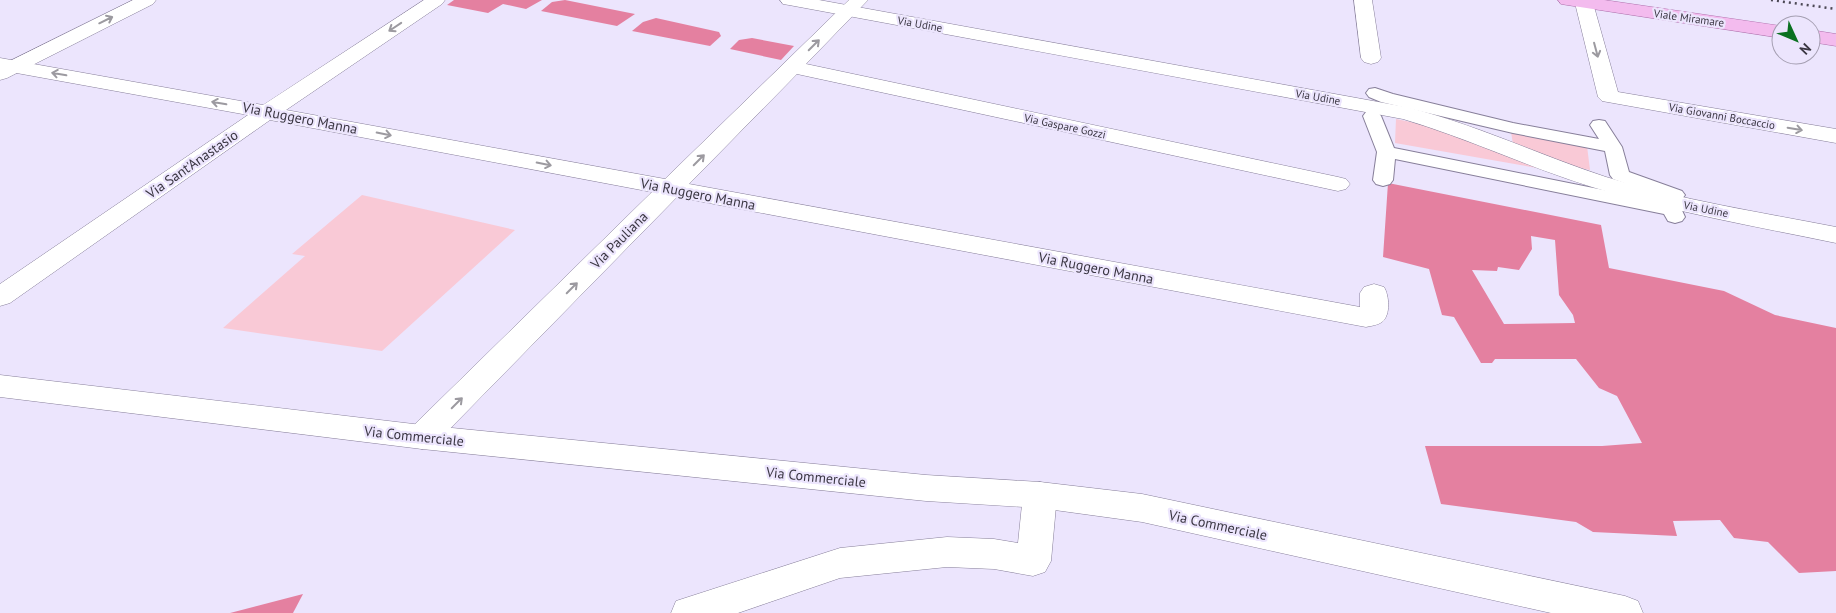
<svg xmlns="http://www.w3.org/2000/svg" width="1836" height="613" font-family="'PT Sans',sans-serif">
<rect width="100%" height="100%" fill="#ece5fd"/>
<g fill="#f9c9d6">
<polygon points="1396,119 1435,127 1543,169 1395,143"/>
<polygon points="1511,132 1587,146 1590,170 1579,168 1513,144"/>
<polygon points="362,195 515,230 382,351 223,328 305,256 292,254"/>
</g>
<g fill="#e480a0" fill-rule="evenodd">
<polygon points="454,0 542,0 526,9 503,4 488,13 447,5"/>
<polygon points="565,0 635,14 617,26 541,11 552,2"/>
<polygon points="656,18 719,32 721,36 710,46 632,31 643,22"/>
<polygon points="752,38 794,46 781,60 730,49 739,40"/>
<path d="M 1388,183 L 1601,225 L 1609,268 L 1724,291 L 1775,315 L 1836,328 L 1836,571 L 1799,573 L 1768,542 L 1734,538 L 1720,520 L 1673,521 L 1677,536 L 1593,532 L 1576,522 L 1441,504 L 1425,446 L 1602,446 L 1642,443 L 1617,396 L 1599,388 L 1576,359 L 1495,359 L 1492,363 L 1481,363 L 1454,317 L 1442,315 L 1429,269 L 1383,257 ZM 1531,236 L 1555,240 L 1559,295 L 1573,315 L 1575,323 L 1504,324 L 1472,270 L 1497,271 L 1498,267 L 1519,270 L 1532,249 Z"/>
<polygon points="303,594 293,613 230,613"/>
</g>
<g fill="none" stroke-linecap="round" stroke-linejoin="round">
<defs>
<g id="pedestrian">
<polygon points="1375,88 1393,94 1513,123 1599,139 1590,125 1593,121 1599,120 1605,121 1622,147 1629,172 1682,191 1685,195 1682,199 1675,201 1613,179 1610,175 1605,151 1513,133 1381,102 1369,97 1366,93 1369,89"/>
<polygon points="1372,111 1378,112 1381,116 1394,148 1673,204 1680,206 1685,217 1682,221 1675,223 1668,221 1664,214 1395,159 1393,180 1390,184 1383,186 1376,184 1373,180 1377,152 1363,116 1366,112"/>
</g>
<g id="minor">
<path d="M 424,0 L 445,0 L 442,4 L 286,110 L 665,179 L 849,0 L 868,0 L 806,64 L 1338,177 L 1346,179 L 1350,184 L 1346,189 L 1338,191 L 797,74 L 689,184 L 1360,307 L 1360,293 L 1364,287 L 1374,284 L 1384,287 C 1389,295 1391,315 1382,322 C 1378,325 1371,326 1366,327 L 677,197 L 433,446 L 422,449 L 411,446 L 406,437 L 411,428 L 652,192 L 270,120 L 10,303 L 0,306 L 0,284 L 248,115 L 0,70 L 0,58 L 263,105 Z"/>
<polygon points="1354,0 1372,0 1381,58 1378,62 1371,64 1364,62 1361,58"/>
<polygon points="1577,0 1591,0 1593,3 1618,92 1836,129 1836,143 1602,101 1598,97 1575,3"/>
<polygon points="1040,482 1052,485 1057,495 1051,561 1045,572 1033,576 994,569 947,567 840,578 738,613 671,613 676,601 840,548 947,537 994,539 1018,543 1023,495 1028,485"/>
</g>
<g id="secondary">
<polygon points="133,0 156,0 153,4 7,78 0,80 0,66"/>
<path d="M 780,0 L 819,0 L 1406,107 C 1475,124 1539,155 1606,177 C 1681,200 1759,212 1836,227 L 1836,243 C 1754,226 1672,212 1592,187 C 1528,167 1467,138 1403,119 L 789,5 L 783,4 Z"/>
<polygon points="0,375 422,425 926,475 1040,482 1142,494 1625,596 1638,601 1643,613 1551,613 1142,522 1040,508 926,501 422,449 0,397"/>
</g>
<g id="primary">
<polygon points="1558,0 1604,0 1781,26 1781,38 1567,5 1561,4"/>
<polygon points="1811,30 1836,34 1836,46 1811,42"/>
</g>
</defs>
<use href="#pedestrian" stroke="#877f9a" stroke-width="2"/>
<use href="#minor" stroke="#877f9a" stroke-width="1"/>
<use href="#secondary" stroke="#877f9a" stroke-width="1"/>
<use href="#primary" stroke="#ad6fab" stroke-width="1"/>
<use href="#pedestrian" fill="#fff" fill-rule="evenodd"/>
<use href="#minor" fill="#fff" fill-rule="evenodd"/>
<use href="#secondary" fill="#fff" fill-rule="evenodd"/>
<use href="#primary" fill="#f3bbee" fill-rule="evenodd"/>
<polyline stroke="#4c4855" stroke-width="2.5" stroke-dasharray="2 4" stroke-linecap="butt" points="1771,0 1836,9"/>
</g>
<defs><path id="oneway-shaft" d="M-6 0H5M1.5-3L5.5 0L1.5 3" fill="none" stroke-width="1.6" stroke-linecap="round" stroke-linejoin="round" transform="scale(1.25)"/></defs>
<g stroke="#9c9aa0">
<use href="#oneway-shaft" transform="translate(106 20) rotate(-26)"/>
<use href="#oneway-shaft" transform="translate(395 27) rotate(146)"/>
<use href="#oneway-shaft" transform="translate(814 45) rotate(-45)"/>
<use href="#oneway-shaft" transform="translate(1596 50) rotate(75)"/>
<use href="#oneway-shaft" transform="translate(59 74) rotate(-170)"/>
<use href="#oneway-shaft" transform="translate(219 103) rotate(-170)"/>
<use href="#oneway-shaft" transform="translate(1795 129) rotate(10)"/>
<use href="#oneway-shaft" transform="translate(384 134) rotate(11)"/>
<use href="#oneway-shaft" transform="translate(699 160) rotate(-45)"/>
<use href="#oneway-shaft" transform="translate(544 164) rotate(11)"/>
<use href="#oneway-shaft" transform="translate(572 288) rotate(-45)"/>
<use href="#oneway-shaft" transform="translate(457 403) rotate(-45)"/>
</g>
<g text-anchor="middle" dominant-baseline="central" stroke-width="4.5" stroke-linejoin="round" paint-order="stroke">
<g font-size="11" fill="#3a3642" stroke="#ece5fd">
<text transform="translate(1689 18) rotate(8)">Viale Miramare</text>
<text transform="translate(920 24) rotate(10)">Via Udine</text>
<text transform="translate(1318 97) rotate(10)">Via Udine</text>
<text transform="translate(1722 116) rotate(10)">Via Giovanni Boccaccio</text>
<text transform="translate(1065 126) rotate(12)">Via Gaspare Gozzi</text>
<text transform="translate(1706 209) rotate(11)">Via Udine</text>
</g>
<g font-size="14" fill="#3a3642" stroke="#ece5fd">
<text transform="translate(300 118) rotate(11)">Via Ruggero Manna</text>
<text transform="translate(192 164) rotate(-35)">Via Sant'Anastasio</text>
<text transform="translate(698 194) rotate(11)">Via Ruggero Manna</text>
<text transform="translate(619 240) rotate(-45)">Via Pauliana</text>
<text transform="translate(1096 268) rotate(11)">Via Ruggero Manna</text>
<text transform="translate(414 436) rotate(6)">Via Commerciale</text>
<text transform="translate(816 477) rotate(6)">Via Commerciale</text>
<text transform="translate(1218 525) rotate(12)">Via Commerciale</text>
</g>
</g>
<g transform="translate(1796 40) rotate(134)"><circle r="24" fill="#ece5fd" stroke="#a59fb2"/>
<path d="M0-4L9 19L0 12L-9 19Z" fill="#0a7020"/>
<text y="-8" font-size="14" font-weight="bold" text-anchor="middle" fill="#3a3642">N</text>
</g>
</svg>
